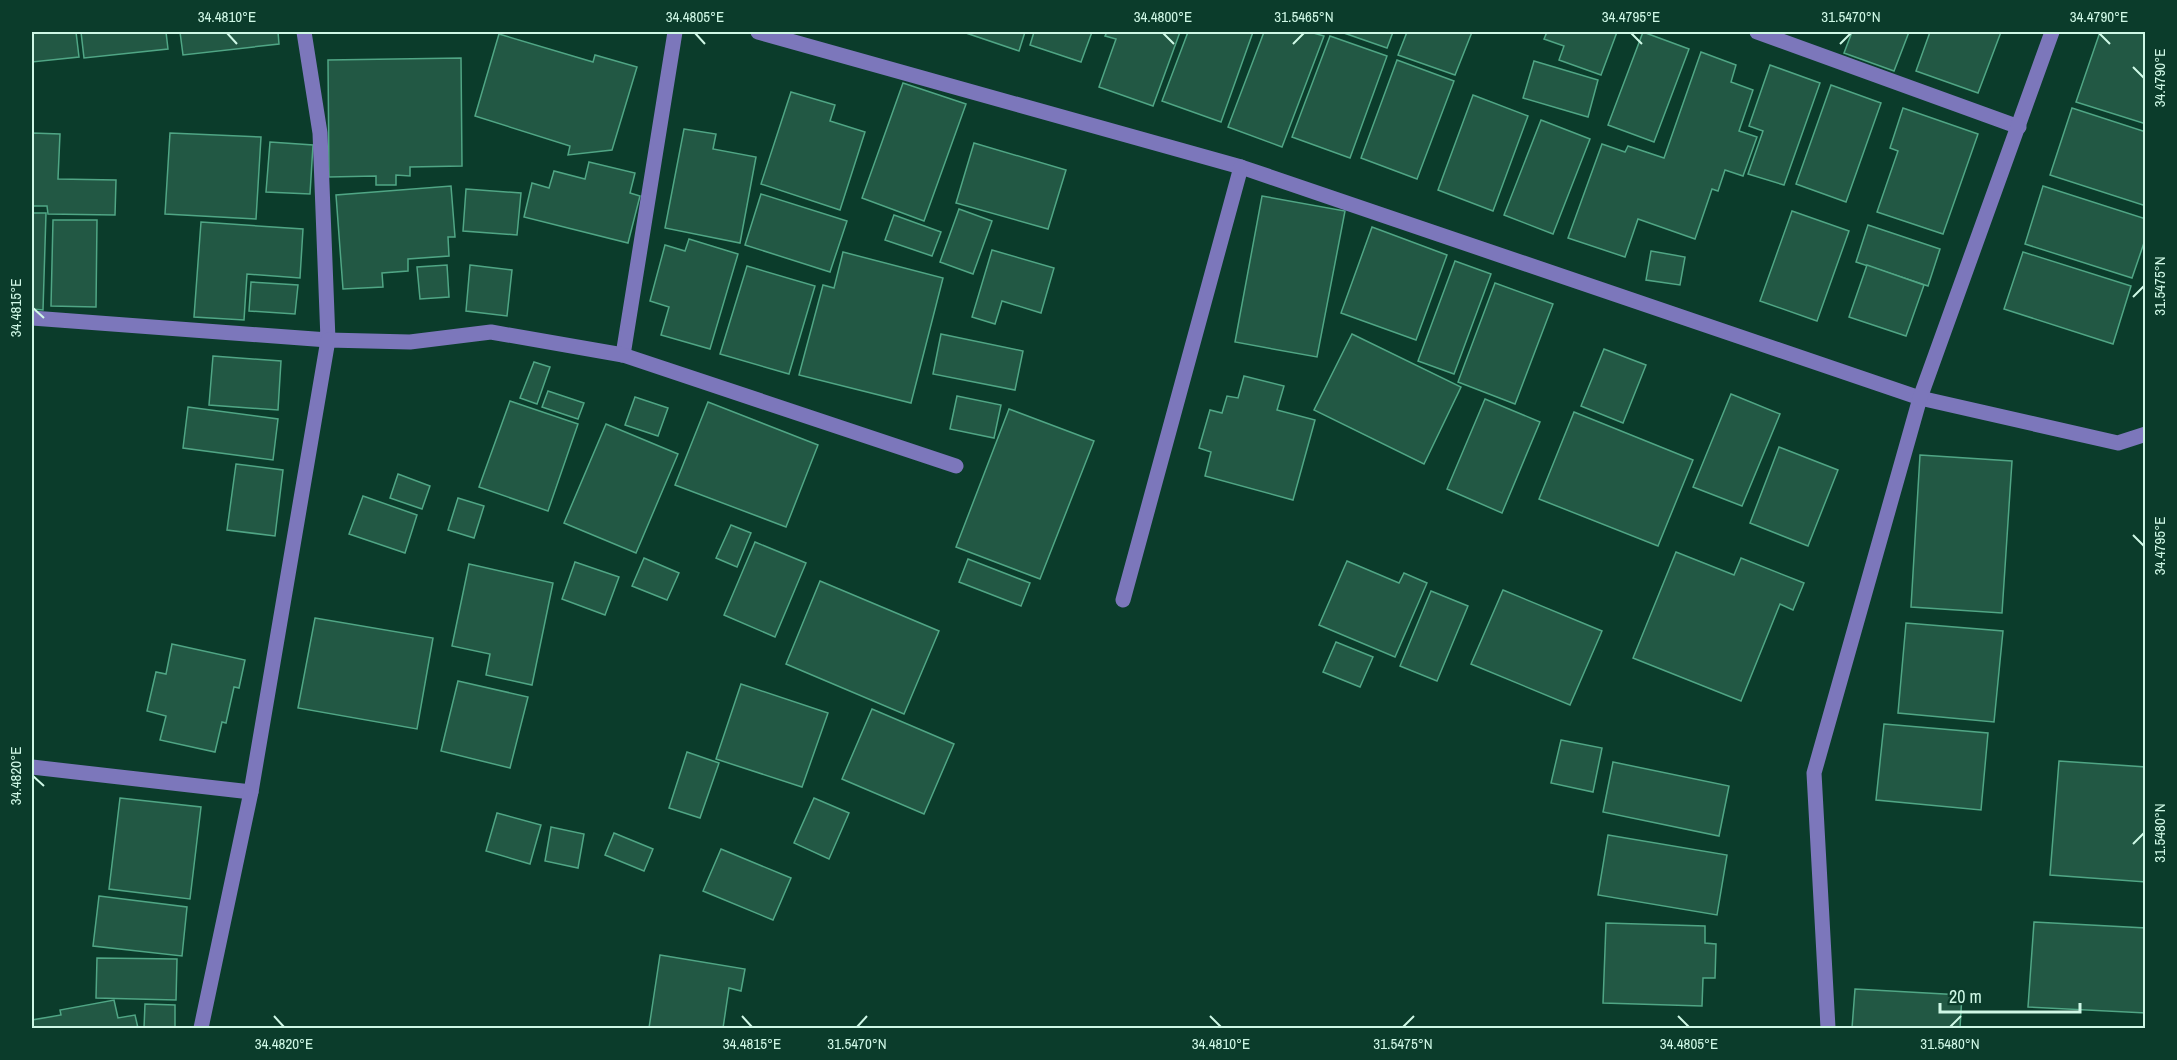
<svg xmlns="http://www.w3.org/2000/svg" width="2177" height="1060" font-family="'Archivo Narrow',sans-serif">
<rect width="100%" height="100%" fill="#0b3c2b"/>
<g fill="#225844" stroke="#50a685" stroke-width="1.5">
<polygon points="32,32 76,32 79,57 32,62"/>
<polygon points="81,32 166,32 168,49 84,58"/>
<polygon points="180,32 278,32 279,44 183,55"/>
<polygon points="963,32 1025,32 1019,51"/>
<polygon points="1034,32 1092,32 1081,62 1030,45"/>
<polygon points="1107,32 1180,32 1153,106 1099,87 1116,39 1105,36"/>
<polygon points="1188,32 1253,32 1221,122 1162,101"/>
<polygon points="1264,32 1310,32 1324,36 1282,147 1228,127"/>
<polygon points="1341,32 1393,32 1387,48"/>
<polygon points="1407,32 1472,32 1455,75 1398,55"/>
<polygon points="1547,32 1617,32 1601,75 1559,60 1564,46 1544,39"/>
<polygon points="1643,32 1689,49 1654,142 1608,125"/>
<polygon points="1852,32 1909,32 1894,71 1844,53"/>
<polygon points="1930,32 2001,32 1978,93 1916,71"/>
<polygon points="2100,32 2146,32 2146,124 2076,102"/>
<polygon points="499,34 593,62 595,55 637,67 612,150 568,155 570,146 475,116"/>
<polygon points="1330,36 1387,56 1350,158 1292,137"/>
<polygon points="1701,52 1736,65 1731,82 1753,90 1739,131 1757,137 1743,176 1725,170 1718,191 1712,189 1695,239 1638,219 1625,257 1568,238 1602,144 1625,152 1628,146 1664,158"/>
<polygon points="461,58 462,166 410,167 410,176 396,175 396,185 376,185 376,176 329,177 328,60"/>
<polygon points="1397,60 1454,81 1417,179 1361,158"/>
<polygon points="1534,61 1598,80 1588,117 1523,98"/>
<polygon points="1770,65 1820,83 1784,185 1748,174 1763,131 1749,126"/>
<polygon points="903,83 966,104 924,221 862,198"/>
<polygon points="1831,85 1881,103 1846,202 1796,184"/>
<polygon points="791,92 835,105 830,121 865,132 840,210 761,184"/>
<polygon points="1473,95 1528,116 1493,211 1438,190"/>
<polygon points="1903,108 1978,134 1943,234 1877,212 1898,151 1890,148"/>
<polygon points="2072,108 2146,132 2146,206 2050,175"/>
<polygon points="1541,120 1590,139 1553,234 1504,215"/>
<polygon points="684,129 716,134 713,149 756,157 740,243 665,228"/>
<polygon points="32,133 60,134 58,179 116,180 115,215 48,214 47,206 32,206"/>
<polygon points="170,133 261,137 256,219 165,214"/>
<polygon points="270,142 313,145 310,194 266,192"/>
<polygon points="974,143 1066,170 1048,229 956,203"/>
<polygon points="589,162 635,173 630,193 640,196 628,243 524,217 532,183 549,188 554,171 585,179"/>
<polygon points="451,186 455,237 448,237 449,256 408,259 408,271 382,273 383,287 343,289 336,195"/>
<polygon points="2043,186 2146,219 2146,237 2132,278 2025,244"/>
<polygon points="466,189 521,193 517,235 463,231"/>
<polygon points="761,194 847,221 830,272 745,245"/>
<polygon points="1262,196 1345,211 1317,357 1235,342"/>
<polygon points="959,209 992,221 973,274 940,262"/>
<polygon points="1792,211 1849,231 1817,321 1760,301"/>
<polygon points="32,213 46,213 43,310 32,309"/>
<polygon points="894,215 941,232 932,256 885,240"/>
<polygon points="53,220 97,220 96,307 51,306"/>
<polygon points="201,222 303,229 300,278 247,274 244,320 194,317"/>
<polygon points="1868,225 1940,249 1928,286 1856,262"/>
<polygon points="1372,227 1447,255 1416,340 1341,313"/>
<polygon points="689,239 738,254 710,349 661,335 669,307 650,301 665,245 685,251"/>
<polygon points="992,250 1054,268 1041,313 1002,301 995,324 972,317"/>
<polygon points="1651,251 1685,257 1680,285 1646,280"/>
<polygon points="843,252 943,278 911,403 799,375 823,285 834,288"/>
<polygon points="2023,252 2131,286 2113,344 2004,309"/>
<polygon points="1455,261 1491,274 1454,374 1418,361"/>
<polygon points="447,265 449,297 420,299 417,267"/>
<polygon points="470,265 512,270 507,316 466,311"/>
<polygon points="1867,265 1924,285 1906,336 1849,317"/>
<polygon points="747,266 815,286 789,374 720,354"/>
<polygon points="251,282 298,285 295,314 249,311"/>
<polygon points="1495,283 1553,304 1515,404 1458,382"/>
<polygon points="941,334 1023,351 1015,390 933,374"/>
<polygon points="1352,334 1461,387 1424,464 1314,410"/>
<polygon points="1604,349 1646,365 1623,423 1581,406"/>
<polygon points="213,356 281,361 278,410 209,405"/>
<polygon points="534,362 550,367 537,404 520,398"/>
<polygon points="1244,376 1284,386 1277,410 1315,420 1293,500 1205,476 1211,452 1199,448 1210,410 1222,413 1227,396 1238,398"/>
<polygon points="548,391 584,403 578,419 542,407"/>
<polygon points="1731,394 1780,414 1742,506 1693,487"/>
<polygon points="957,396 1001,405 994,438 950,429"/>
<polygon points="635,397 668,408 658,436 625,425"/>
<polygon points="1485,399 1540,422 1502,513 1447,489"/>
<polygon points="510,401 578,424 548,511 479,487"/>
<polygon points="708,402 818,445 786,527 675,485"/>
<polygon points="188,407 278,419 273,460 183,448"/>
<polygon points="1009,409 1094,441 1040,579 956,547"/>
<polygon points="1574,412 1693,460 1658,546 1539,499"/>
<polygon points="606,424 678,454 636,553 564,523"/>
<polygon points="1779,447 1838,470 1808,546 1750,523"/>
<polygon points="1920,455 2012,461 2002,613 1911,607"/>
<polygon points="236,464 283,470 275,536 227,530"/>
<polygon points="398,474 430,486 422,509 390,498"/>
<polygon points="363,496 417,515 405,553 349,534"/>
<polygon points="458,498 484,506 474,538 448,530"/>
<polygon points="731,525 751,533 737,567 716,558"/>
<polygon points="755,542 806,563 775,637 724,615"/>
<polygon points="1676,552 1734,575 1741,558 1804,583 1793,610 1780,604 1741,701 1633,658"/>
<polygon points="644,558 679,573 667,600 632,586"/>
<polygon points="968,559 1030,583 1021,606 959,582"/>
<polygon points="1347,561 1399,583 1404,573 1427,583 1395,657 1319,625"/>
<polygon points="575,562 619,577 605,615 562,599"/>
<polygon points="469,564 553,583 532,685 486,675 490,654 452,646"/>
<polygon points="820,581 939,631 904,714 786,664"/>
<polygon points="1503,590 1602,631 1570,705 1471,664"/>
<polygon points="1431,591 1468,606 1437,681 1400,666"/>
<polygon points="315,618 433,638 417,729 298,708"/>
<polygon points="1906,623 2003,631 1994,722 1898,713"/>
<polygon points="1336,642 1373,657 1360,687 1323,672"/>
<polygon points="172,644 245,660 239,688 234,687 226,723 222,722 215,752 160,740 166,716 147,711 156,672 166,674"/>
<polygon points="458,681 528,697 510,768 441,751"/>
<polygon points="741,684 828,713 802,787 716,759"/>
<polygon points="872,709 954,744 924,814 842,779"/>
<polygon points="1884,724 1988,733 1981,810 1876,800"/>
<polygon points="1561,740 1602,748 1593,792 1551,783"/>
<polygon points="687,752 719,763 700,818 669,808"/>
<polygon points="2059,761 2146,767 2146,882 2050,875"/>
<polygon points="1613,762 1729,786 1719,836 1603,812"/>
<polygon points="120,798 201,807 190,899 109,889"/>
<polygon points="814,798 849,813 829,859 794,843"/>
<polygon points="497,813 541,825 530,864 486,851"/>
<polygon points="551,827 584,834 578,868 545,861"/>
<polygon points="614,833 653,849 644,871 605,855"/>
<polygon points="1608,835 1727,855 1717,915 1598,895"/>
<polygon points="721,849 791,878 773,920 703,891"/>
<polygon points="99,896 187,907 182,956 93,946"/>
<polygon points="2034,922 2146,928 2146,1013 2028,1007"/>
<polygon points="1606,923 1705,926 1705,943 1716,944 1715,978 1703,978 1702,1006 1603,1003"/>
<polygon points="660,955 745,969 741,991 729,988 723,1028 649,1028"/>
<polygon points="97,958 177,959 176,1000 96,998"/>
<polygon points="1855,989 1962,995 1960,1028 1852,1028"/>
<polygon points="114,1000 118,1018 135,1015 138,1028 32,1028 32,1020 61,1015 60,1010"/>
<polygon points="145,1004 175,1005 175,1028 144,1028"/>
</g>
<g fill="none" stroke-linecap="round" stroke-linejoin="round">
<g stroke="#7c77bb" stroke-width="15">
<polyline points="758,32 1241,167 1920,398 2118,443 2146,434"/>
<polyline points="1757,32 2019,127"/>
<polyline points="32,318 328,340 320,133 304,32"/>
<polyline points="623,355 675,32"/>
<polyline points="1123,600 1241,167"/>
<polyline points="32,767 251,792"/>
<polyline points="201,1028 251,792 328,340 410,342 491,332 623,355 956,466"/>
<polyline points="1828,1028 1814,773 1920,398 2052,32"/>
</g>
</g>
<path fill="none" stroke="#cff8e6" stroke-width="2" d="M 227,33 L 237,44M 695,33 L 705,44M 1163,33 L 1174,44M 1631,33 L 1642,44M 2099,33 L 2110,44M 1293,44 L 1304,33M 1840,44 L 1851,33M 2133,67 L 2144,78M 2133,297 L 2144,286M 33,308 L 44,318M 2133,535 L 2144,546M 33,776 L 44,786M 2133,844 L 2144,833M 274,1016 L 284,1027M 742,1016 L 752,1027M 1210,1016 L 1221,1027M 1678,1016 L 1689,1027M 857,1027 L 867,1016M 1403,1027 L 1414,1016M 1950,1027 L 1961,1016"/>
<rect width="2177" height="1060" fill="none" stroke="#0b3c2b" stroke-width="66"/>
<path d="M1940 1003v9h140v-9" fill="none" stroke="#cff8e6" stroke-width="3"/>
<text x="1949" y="1003" font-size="18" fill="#cff8e6" stroke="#0b3c2b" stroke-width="4.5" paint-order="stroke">20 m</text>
<rect x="33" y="33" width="2111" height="994" fill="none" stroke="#cff8e6" stroke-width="2"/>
<g font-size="15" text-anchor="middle" fill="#cff8e6">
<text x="227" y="22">34.4810°E</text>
<text x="695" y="22">34.4805°E</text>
<text x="1163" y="22">34.4800°E</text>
<text x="1304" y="22">31.5465°N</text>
<text x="1631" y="22">34.4795°E</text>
<text x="1851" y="22">31.5470°N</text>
<text x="2099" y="22">34.4790°E</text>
<text transform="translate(2160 78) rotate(-90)" y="5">34.4790°E</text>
<text transform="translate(2160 286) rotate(-90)" y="5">31.5475°N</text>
<text transform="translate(16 308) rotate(-90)" y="5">34.4815°E</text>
<text transform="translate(2160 546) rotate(-90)" y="5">34.4795°E</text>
<text transform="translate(16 776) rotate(-90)" y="5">34.4820°E</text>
<text transform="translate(2160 833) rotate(-90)" y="5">31.5480°N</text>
<text x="284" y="1049">34.4820°E</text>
<text x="752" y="1049">34.4815°E</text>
<text x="857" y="1049">31.5470°N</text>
<text x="1221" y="1049">34.4810°E</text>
<text x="1403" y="1049">31.5475°N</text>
<text x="1689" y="1049">34.4805°E</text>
<text x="1950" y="1049">31.5480°N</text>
</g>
</svg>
